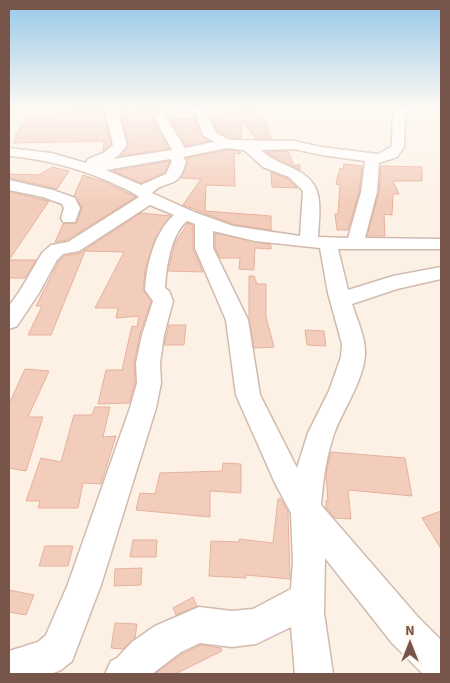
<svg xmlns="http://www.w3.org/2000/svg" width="450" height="683" font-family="'Source Sans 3',sans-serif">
<rect width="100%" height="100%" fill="#fdf1e6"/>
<g fill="#f3cdbc" stroke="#e6b19c">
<polygon points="67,108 103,108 111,144 103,151 104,141 13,143 17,136 15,136 28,115 65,113"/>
<polygon points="119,108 126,108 128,111 162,108 163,112 159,111 152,118 169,149 120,156 129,145"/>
<polygon points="256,108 258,114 263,114 271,139 256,139 242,120 241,138 230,138 217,132 210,115 236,113 233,109"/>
<polygon points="195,119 201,136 209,141 186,146 170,120"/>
<polygon points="227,150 240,151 240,154 234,153 235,186 206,185 205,211 271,216 271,230 233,224 183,205 201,179 181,178 188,162 186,158"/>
<polygon points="288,151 294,165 300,165 300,170 266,152"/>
<polygon points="170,161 165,173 141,183 113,171"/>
<polygon points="344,164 362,166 359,192 348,230 337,230 335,214 338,214 340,185 336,184 340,168 343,169"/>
<polygon points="381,166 422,167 422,181 393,181 399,194 393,194 392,215 384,214 385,236 367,236 379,192"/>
<polygon points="52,167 69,171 57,189 9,178 9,174 39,175"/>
<polygon points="271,172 288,179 297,188 272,187"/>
<polygon points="83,175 107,183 136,197 67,240 55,242 63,224 77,223 82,207 74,196"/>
<polygon points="9,192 49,201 9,260"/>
<polygon points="141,213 171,216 155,239 145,270 143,290 151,301 140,334 134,363 135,383 129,403 98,404 106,370 122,370 132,326 137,327 139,316 116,318 118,308 95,308 124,252 85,251 51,335 28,335 42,306 36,306 59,261 64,256 80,253"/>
<polygon points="188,223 193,225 193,249 203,272 168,271 175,243"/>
<polygon points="215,233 271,245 271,249 255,248 254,270 239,269 240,258 220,258 215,248"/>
<polygon points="9,260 36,260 25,278 9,278"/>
<polygon points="249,276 254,276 257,284 266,284 266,317 274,347 254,348 249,319"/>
<polygon points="169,325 186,325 184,345 164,345"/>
<polygon points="305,330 324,331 326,346 307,345"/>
<polygon points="25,369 49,371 28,417 43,417 26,471 9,468 9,404"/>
<polygon points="95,407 110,407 103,437 116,436 101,484 83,483 78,508 38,508 40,501 26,501 41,458 61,462 74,415 92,415"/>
<polygon points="331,452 405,458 412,496 348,490 351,519 335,518 326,508 326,500 328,501 326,474"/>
<polygon points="223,463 241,464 241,493 210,491 210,517 136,510 140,493 155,494 160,473 222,471"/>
<polygon points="278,499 281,499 288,512 290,579 246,575 246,578 209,576 211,541 239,542 239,539 273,543"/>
<polygon points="441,511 441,549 422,518"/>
<polygon points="133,540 157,540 156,557 130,557"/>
<polygon points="45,546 73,546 68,566 39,566"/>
<polygon points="142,568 141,585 114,586 115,569"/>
<polygon points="9,590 34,595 26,615 9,612"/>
<polygon points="193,597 197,606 176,615 173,608"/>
<polygon points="115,623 137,624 135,638 123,649 111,648"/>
<polygon points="200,645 221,648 222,651 175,674 155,674 182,654"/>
</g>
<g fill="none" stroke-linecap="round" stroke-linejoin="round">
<defs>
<g id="minor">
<path d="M 105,108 L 117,108 L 127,145 L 120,154 L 113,159 L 172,150 L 154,117 L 160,113 L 164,114 L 185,148 L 214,142 L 203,135 L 195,112 L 187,111 L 185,108 L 205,108 L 216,133 L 230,140 L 294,141 L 321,147 L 378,154 L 391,147 C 395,133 388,120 398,108 L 410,108 L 405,118 L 404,147 L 397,157 L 379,163 L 377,192 L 365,238 L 441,239 L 441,249 L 338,249 L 348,290 L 393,276 L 441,267 L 441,279 L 397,289 L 352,304 C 357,320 366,338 365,355 C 363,382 343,409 334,434 C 326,457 323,481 321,505 L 418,617 L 441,640 L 441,674 L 423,674 L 392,643 L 325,558 L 324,613 L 333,674 L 295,674 L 291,627 L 256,644 L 232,647 L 200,643 L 181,652 L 152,674 L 105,674 L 111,661 L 117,658 L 132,642 L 155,626 L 199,607 L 232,611 L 253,609 L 291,589 L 293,561 L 291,513 L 275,483 L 236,395 L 226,320 L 195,248 L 195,224 L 187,221 C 171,234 166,267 165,288 L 169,291 L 173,301 L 164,335 L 160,363 L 161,383 L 156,408 L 101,585 L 72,661 L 61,670 L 51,674 L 9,674 L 9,651 L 38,642 L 46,635 L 68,584 L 130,408 L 137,383 L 136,363 L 142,335 L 153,301 L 145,290 C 146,266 155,231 174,215 L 150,205 L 79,251 L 63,254 L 57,260 L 39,293 L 17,326 L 9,329 L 9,306 L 21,289 L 42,253 L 51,245 L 68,242 L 139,197 C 130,190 118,186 108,181 C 75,167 44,159 9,156 L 9,148 L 51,153 L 86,163 L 88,159 L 103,153 L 113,145 ZM 227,148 L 244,150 L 263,167 L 289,177 L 303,191 L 300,236 L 233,226 L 194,212 L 152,193 C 167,178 179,191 186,161 L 183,157 ZM 294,149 L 321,155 L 365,161 L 361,192 L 348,238 L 318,237 C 319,211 326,185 298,171 C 282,162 276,163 261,150 ZM 170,159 L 172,161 L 166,174 L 141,185 L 106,170 ZM 213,231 L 255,241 L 320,248 L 328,293 L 342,344 L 341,357 L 329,391 L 308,433 L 297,468 L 260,395 L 248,320 L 213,248 Z"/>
<polygon points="9,180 53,190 75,198 80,208 75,222 63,222 61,218 64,208 62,204 43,197 9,190"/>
</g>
</defs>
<use href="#minor" stroke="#d1baae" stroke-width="3"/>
<use href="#minor" fill="#fff" fill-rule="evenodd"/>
</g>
<linearGradient id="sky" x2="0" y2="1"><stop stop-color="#95c8e8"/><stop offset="0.53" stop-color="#fef9f4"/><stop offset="1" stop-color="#fef9f4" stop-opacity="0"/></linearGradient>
<rect width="450" height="204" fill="url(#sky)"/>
<rect width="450" height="683" fill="none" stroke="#77554a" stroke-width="20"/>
<g transform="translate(410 643)" stroke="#fff6ec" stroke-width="4" paint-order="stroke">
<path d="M0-4L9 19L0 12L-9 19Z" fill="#77554a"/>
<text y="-8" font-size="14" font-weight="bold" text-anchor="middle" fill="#77554a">N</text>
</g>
</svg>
